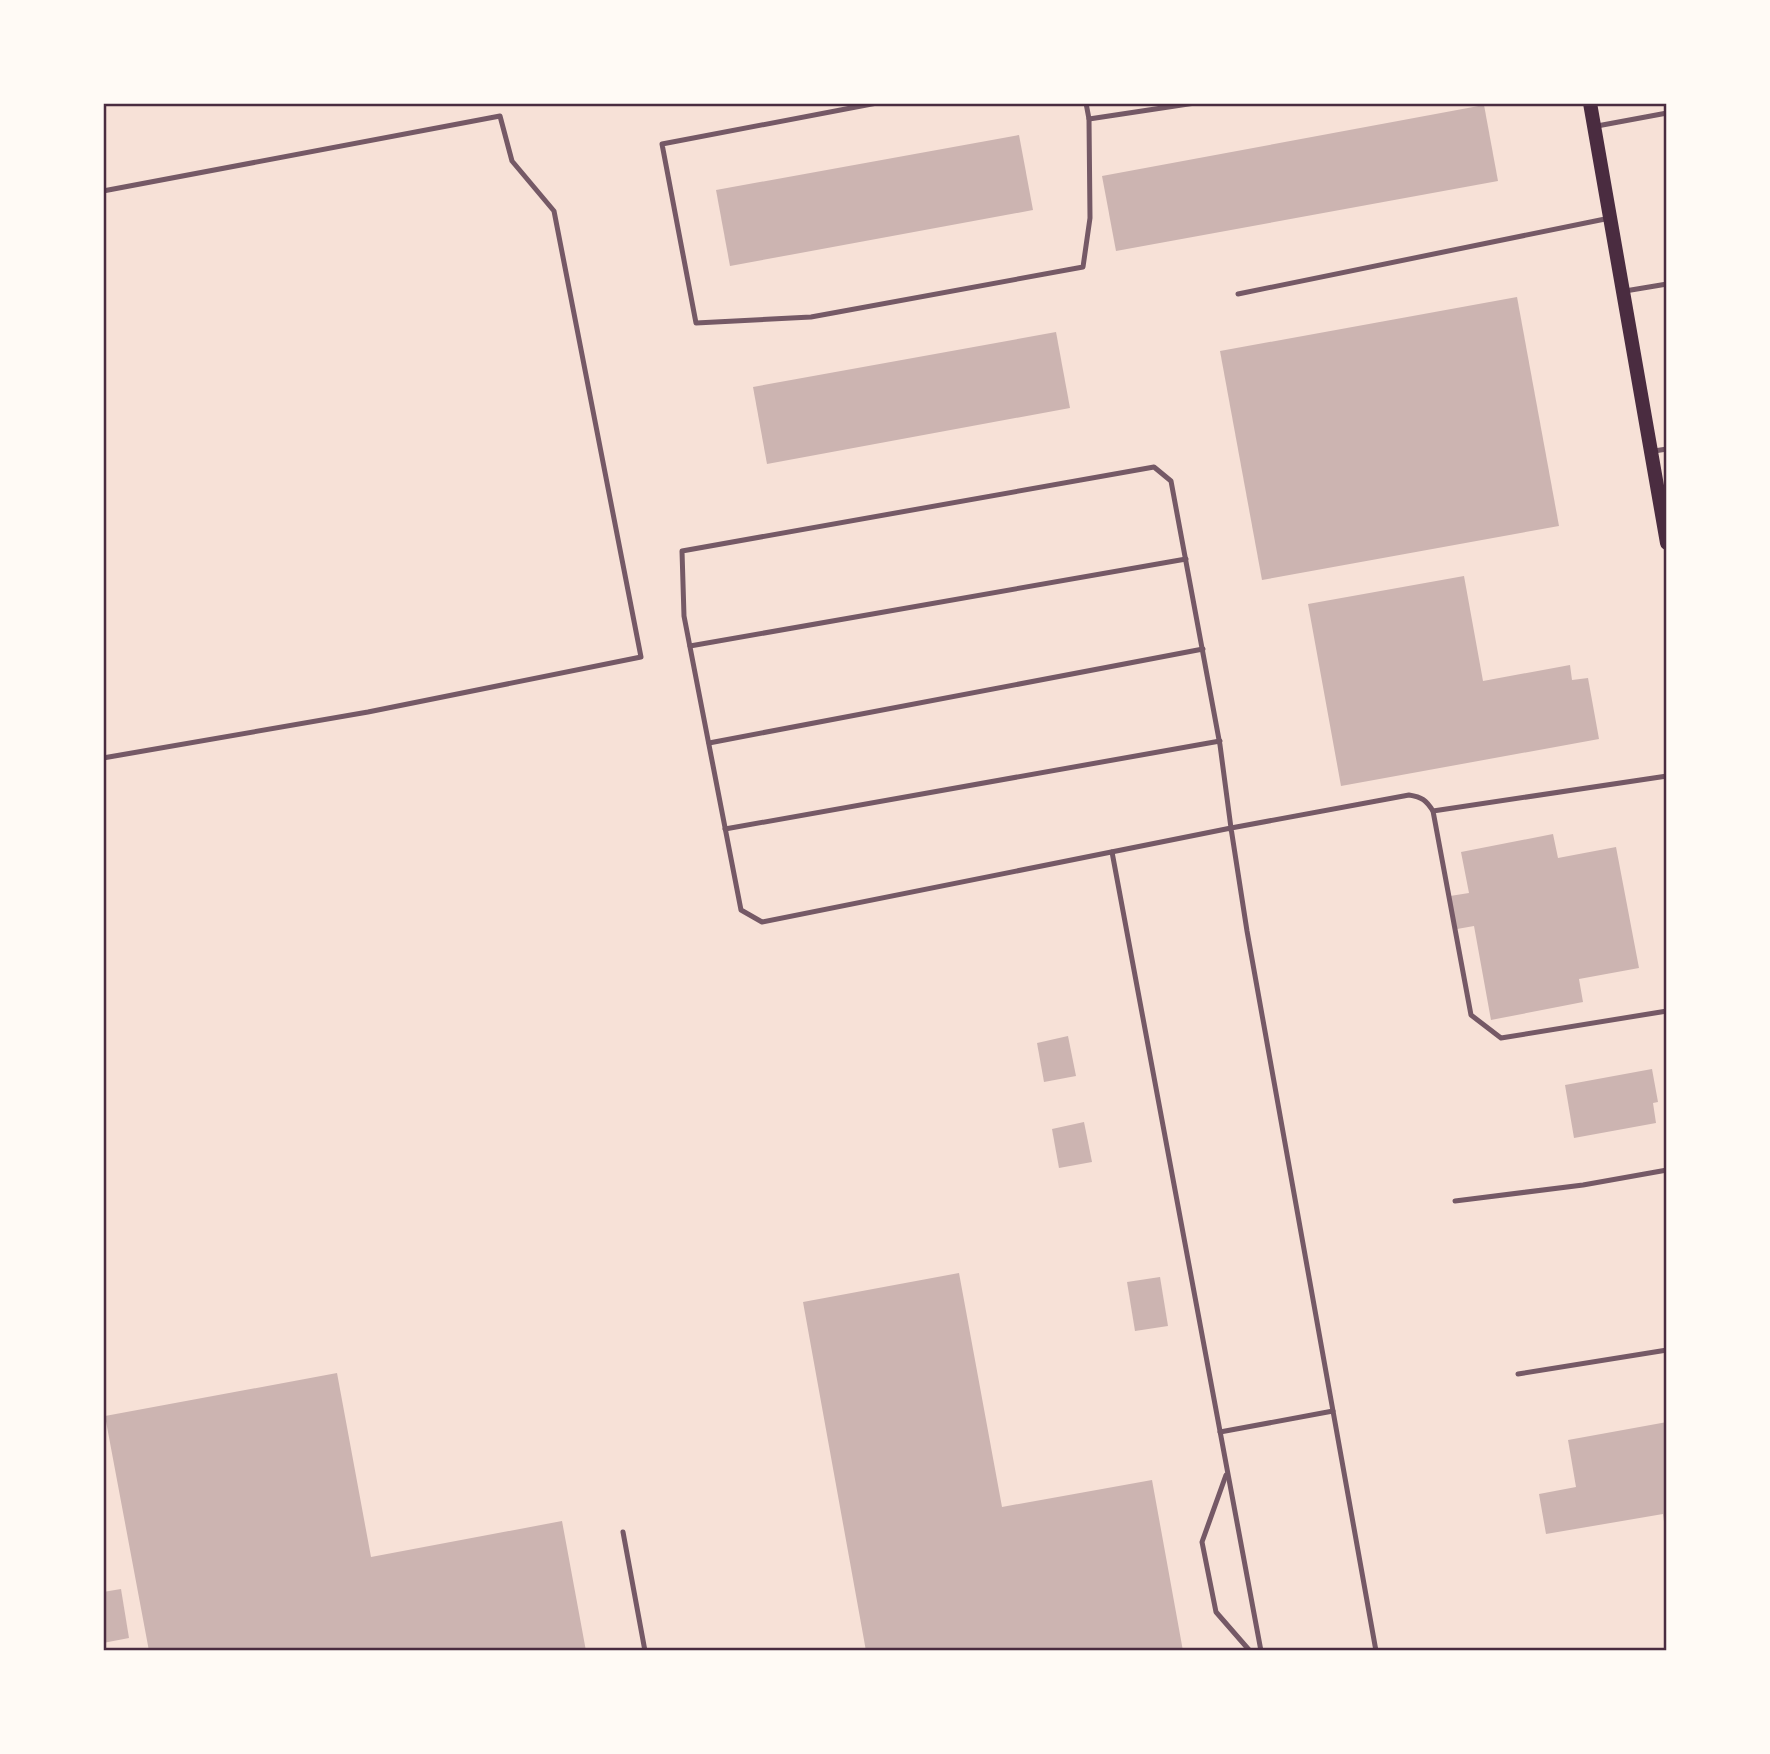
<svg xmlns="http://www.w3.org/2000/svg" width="1770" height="1754" font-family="'PT Sans Narrow',sans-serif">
<rect width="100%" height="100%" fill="#f7e1d7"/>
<g fill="#ccb4b1">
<polygon points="1484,105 1498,181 1116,251 1102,176"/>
<polygon points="1019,135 1033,210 730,266 716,190"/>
<polygon points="1517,297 1559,526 1262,580 1220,351"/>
<polygon points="1056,332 1070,408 767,464 753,387"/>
<polygon points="1464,576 1483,681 1570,665 1572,680 1588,678 1599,739 1341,786 1308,604"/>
<polygon points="1553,834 1558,858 1616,847 1639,968 1579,979 1583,1002 1491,1020 1474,926 1457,929 1450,896 1469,893 1461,852"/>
<polygon points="1068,1036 1076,1076 1044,1082 1037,1043"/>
<polygon points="1652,1069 1658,1102 1653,1103 1656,1123 1574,1138 1565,1085"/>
<polygon points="1084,1122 1092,1162 1059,1168 1052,1129"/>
<polygon points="959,1273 1002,1507 1152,1480 1183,1651 866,1651 803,1302"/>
<polygon points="1160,1277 1168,1326 1135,1331 1127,1282"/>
<polygon points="337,1373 371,1557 562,1521 586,1651 149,1651 105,1416"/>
<polygon points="1667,1422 1667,1529 1665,1529 1663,1514 1546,1534 1539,1494 1576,1487 1568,1440"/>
<polygon points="121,1589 129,1638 103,1643 103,1592"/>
</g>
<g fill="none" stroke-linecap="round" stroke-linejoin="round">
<g stroke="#755966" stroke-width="5">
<polyline points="877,103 662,144 696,323 811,317 1083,267 1090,218 1089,119 1086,103"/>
<polyline points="1089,119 1195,103"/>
<polyline points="1597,126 1667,113"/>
<polyline points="103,191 500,116 512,161 554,211 641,657 368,712 103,758"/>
<polyline points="1625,291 1667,284"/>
<polyline points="1238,294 1610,218"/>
<polyline points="1654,451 1667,449"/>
<polyline points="690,646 1186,559"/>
<polyline points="709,743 1203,649"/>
<polyline points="1667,776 1433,811 1471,1015 1501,1038 1667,1011"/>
<polyline points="725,829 1220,741"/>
<polyline points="1112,852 1261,1651"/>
<polyline points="1455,1201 1583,1185 1667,1170"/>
<polyline points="1518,1374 1667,1350"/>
<polyline points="1220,1432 1333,1411"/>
<polyline points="1226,1475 1202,1542 1216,1612 1250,1651"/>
<polyline points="623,1532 645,1651"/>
<path d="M 1376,1651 L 1247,931 L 1231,828 L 1220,745 L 1171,481 L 1154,467 L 682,551 L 684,616 L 741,910 L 762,922 L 1231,828 L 1409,795 C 1422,797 1426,800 1433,811"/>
</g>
<polyline stroke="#4a2c40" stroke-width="14" points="1590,103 1667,543"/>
</g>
<rect width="1770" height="1754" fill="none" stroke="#fffaf5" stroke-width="210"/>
<rect x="105" y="105" width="1560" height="1544" fill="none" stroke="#4a2c40" stroke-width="2.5"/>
</svg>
